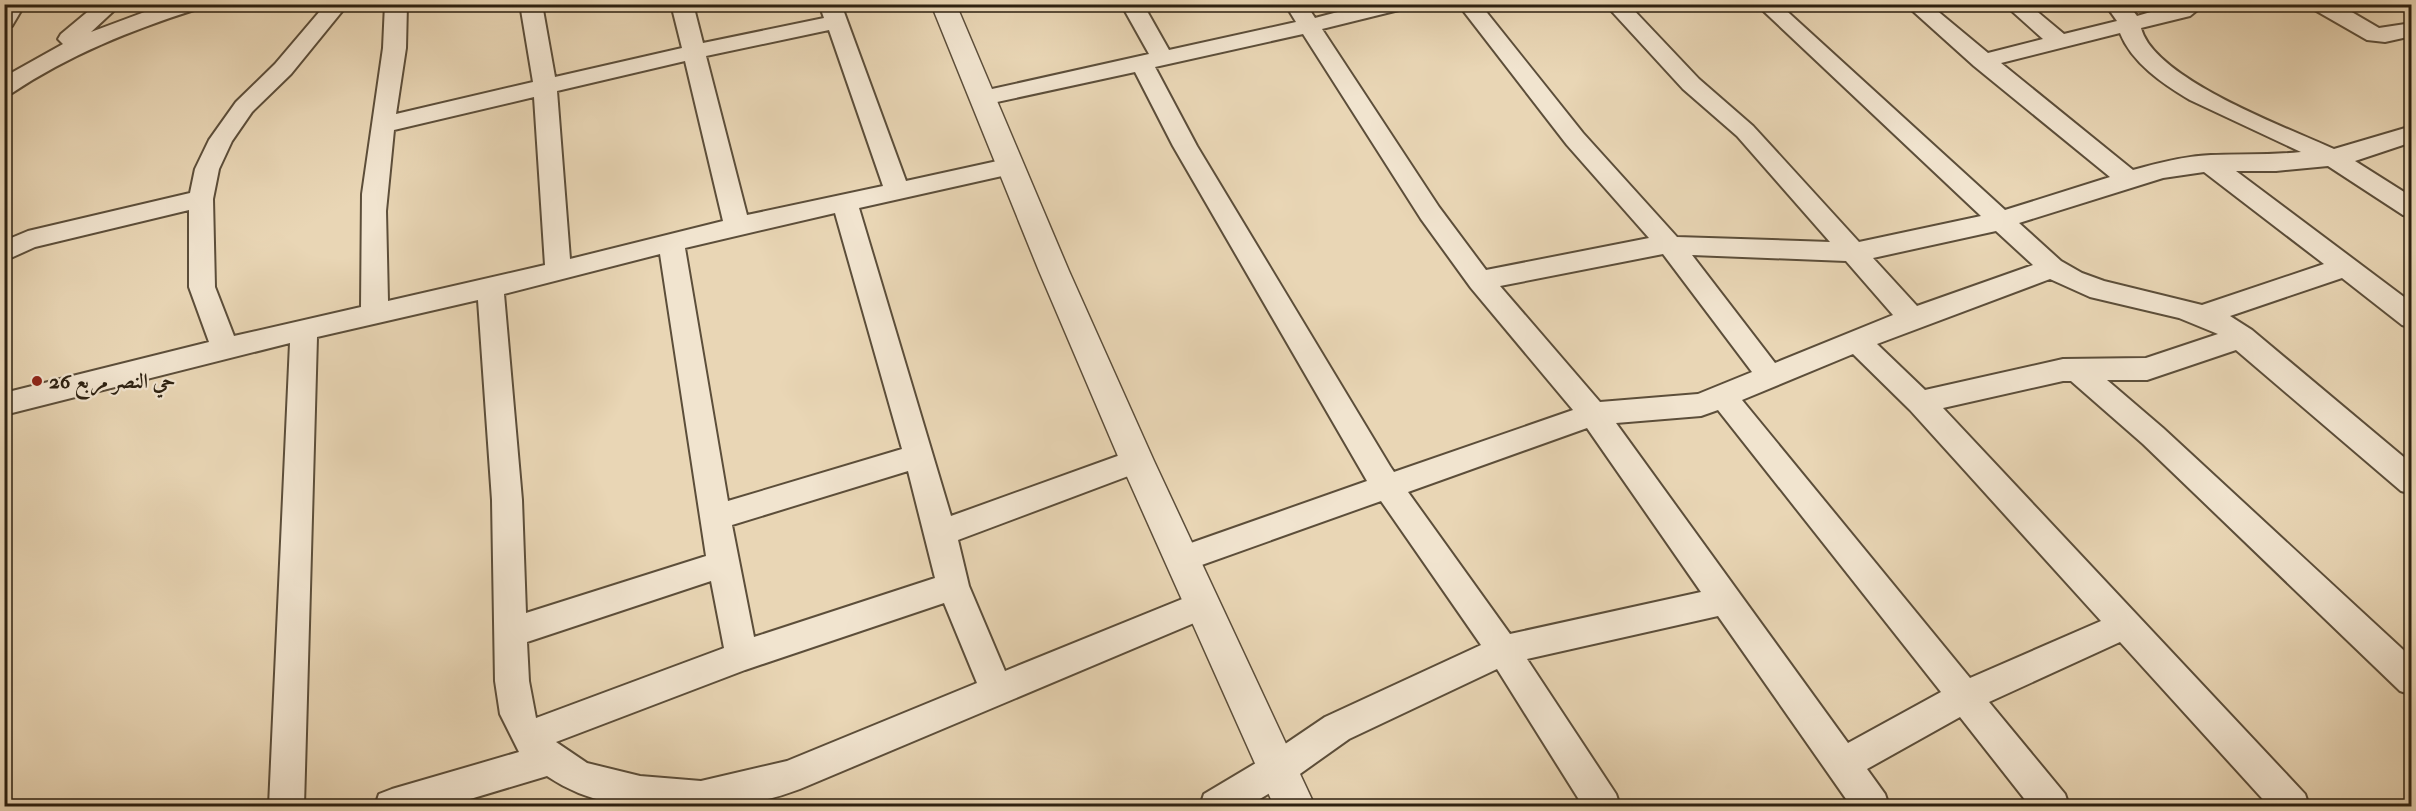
<svg xmlns="http://www.w3.org/2000/svg" width="2416" height="811" font-family="'IM FELL Double Pica',Amiri,serif">
<rect width="100%" height="100%" fill="#e9d6b5"/>
<filter id="stains"><feTurbulence type="fractalNoise" baseFrequency=".00333" numOctaves="4"/><feColorMatrix values="0 0 0 0 .2 0 0 0 0 .09 0 0 0 0 .02 0 0 0 .5 -.17"/></filter>
<radialGradient id="worn" r=".72"><stop offset=".6" stop-color="#630" stop-opacity="0"/><stop offset="1" stop-color="#630" stop-opacity=".3"/></radialGradient>
<g fill="none" stroke-linecap="round" stroke-linejoin="round">
<defs>
<g id="minor">
<polygon points="4,4 25,4 12,26 4,27"/>
<path d="M 97,4 L 121,4 L 91,32 L 166,4 L 199,4 L 197,9 C 131,30 69,55 12,93 L 4,95 L 4,77 L 63,44 L 58,39 L 61,34 Z"/>
<path d="M 326,4 L 348,4 L 291,74 L 252,112 L 232,141 L 219,169 L 213,199 L 215,287 L 234,336 L 361,307 L 362,194 L 383,48 L 385,4 L 407,4 L 406,48 L 396,114 L 533,82 L 520,4 L 542,4 L 555,77 L 682,48 L 671,4 L 693,4 L 703,43 L 824,18 L 819,4 L 841,4 L 906,181 L 1011,158 L 1020,160 L 1023,166 L 1020,172 L 1011,174 L 859,208 L 951,516 L 1137,449 L 1147,453 L 1152,461 L 1147,469 L 958,540 L 969,586 L 1005,671 L 1202,591 L 1213,595 L 1218,605 L 1213,615 L 800,789 C 759,805 727,806 683,806 C 629,806 594,807 547,776 L 447,806 L 375,806 L 379,794 L 392,789 L 519,752 L 500,714 L 495,681 L 492,500 L 478,300 L 317,337 L 304,806 L 269,806 L 290,343 L 4,415 L 4,393 L 209,342 L 189,287 L 189,210 L 35,247 L 4,261 L 4,241 L 28,231 L 190,193 L 195,169 L 209,140 L 236,102 L 275,64 ZM 829,30 L 883,186 L 747,215 L 706,56 ZM 685,61 L 723,221 L 570,259 L 557,91 ZM 534,97 L 545,265 L 388,301 L 386,211 L 394,130 ZM 835,213 L 902,449 L 728,501 L 685,248 ZM 660,254 L 706,556 L 526,613 L 522,500 L 504,294 ZM 908,471 L 935,578 L 754,637 L 732,525 ZM 711,581 L 724,648 L 536,718 L 529,681 L 527,642 ZM 944,603 L 977,683 L 787,761 L 701,781 L 640,776 L 587,763 L 556,742 L 745,670 Z"/>
<path d="M 1121,4 L 1143,4 L 1169,50 L 1296,22 L 1285,4 L 1306,4 L 1315,18 L 1368,4 L 1405,4 L 1403,9 L 1322,29 L 1439,207 L 1486,270 L 1649,238 L 1567,145 L 1458,4 L 1480,4 L 1583,133 L 1677,237 L 1830,242 L 1737,136 L 1683,89 L 1605,4 L 1628,4 L 1699,79 L 1753,126 L 1859,242 L 1981,216 L 1756,4 L 1779,4 L 2005,210 L 2110,177 L 1974,66 L 1905,4 L 1929,4 L 1988,53 L 2043,39 L 2004,4 L 2028,4 L 2064,34 L 2117,21 L 2105,4 L 2128,4 L 2137,16 L 2178,4 L 2205,4 L 2190,16 L 2141,28 C 2154,79 2288,128 2334,149 L 2412,126 L 2412,142 L 2355,161 L 2412,197 L 2412,217 L 2403,215 L 2328,166 L 2276,171 L 2236,171 L 2412,303 L 2412,328 L 2402,325 L 2342,278 L 2230,316 L 2252,330 L 2412,464 L 2412,494 L 2401,491 L 2236,350 L 2147,380 L 2107,380 L 2163,428 L 2412,658 L 2412,695 L 2400,691 L 2143,444 L 2071,381 L 2063,381 L 1943,408 L 2305,794 L 2309,806 L 2269,806 L 2120,642 L 1989,702 L 2065,794 L 2069,806 L 2030,806 L 1960,717 L 1867,769 L 1885,794 L 1889,806 L 1851,806 L 1718,616 L 1527,659 L 1616,794 L 1620,806 L 1583,806 L 1497,669 L 1349,739 L 1290,781 L 1248,806 L 1200,806 L 1204,794 L 1266,757 L 1325,717 L 1481,645 L 1381,501 L 1182,572 L 1171,568 L 1166,559 L 1171,550 L 1367,481 L 1173,146 L 1135,72 L 983,105 L 975,103 L 971,98 L 975,93 L 983,91 L 1149,54 ZM 2120,33 C 2132,63 2163,84 2190,100 L 2301,152 C 2271,155 2241,154 2211,155 C 2185,156 2158,163 2133,170 L 2001,63 ZM 1303,34 L 1421,219 L 1471,288 L 1573,410 L 1394,472 L 1390,466 L 1197,146 L 1155,67 ZM 2204,172 L 2324,264 L 2202,305 L 2104,281 L 2082,273 L 2061,261 L 2019,223 L 2163,178 ZM 1996,231 L 2033,265 L 1917,306 L 1873,258 ZM 1663,254 L 1752,372 L 1698,394 L 1600,402 L 1500,286 ZM 1692,255 L 1846,261 L 1893,315 L 1775,363 ZM 2050,279 L 2090,297 L 2179,318 L 2218,334 L 2146,358 L 2063,359 L 1925,390 L 1877,344 ZM 1853,354 L 1910,410 L 2101,621 L 1970,678 L 1742,400 ZM 1718,410 L 1941,692 L 1848,743 L 1616,423 L 1701,416 ZM 1587,428 L 1701,592 L 1510,634 L 1408,492 Z"/>
<polygon points="2311,4 2338,4 2379,28 2412,23 2412,36 2385,42 2367,40 2313,9"/>
</g>
<polygon id="tertiary" points="931,4 956,4 1069,271 1154,461 1315,806 1274,806 1120,461 1039,271"/>
</defs>
<use href="#minor" stroke="#5c4e3a" stroke-width="4"/>
<use href="#tertiary" stroke="#5c4e3a" stroke-width="3"/>
<use href="#minor" fill="#f1e4cf" fill-rule="evenodd"/>
<use href="#tertiary" fill="#f1e4cf" fill-rule="evenodd"/>
</g>
<circle fill="#8f2418" stroke="#f1e4cf" stroke-width="2" cx="37" cy="381" r="6"/>
<g text-anchor="middle" dominant-baseline="central" stroke-width="4.5" stroke-linejoin="round" paint-order="stroke">
<g font-size="21" font-weight="bold" fill="#2d2111" stroke="#f1e4cf" text-anchor="start">
<text x="49" y="381">حي النصر مربع 26</text>
</g>
</g>
<rect width="2416" height="811" fill="none" stroke="#e9d6b5" stroke-width="24"/>
<rect x="6" y="6" width="2404" height="799" fill="none" stroke="#2d2111" stroke-width="3"/>
<rect x="12" y="12" width="2392" height="787" fill="none" stroke="#2d2111" stroke-width="1.5"/>
<rect width="100%" height="100%" filter="url(#stains)"/>
<rect width="100%" height="100%" fill="url(#worn)"/>
</svg>
